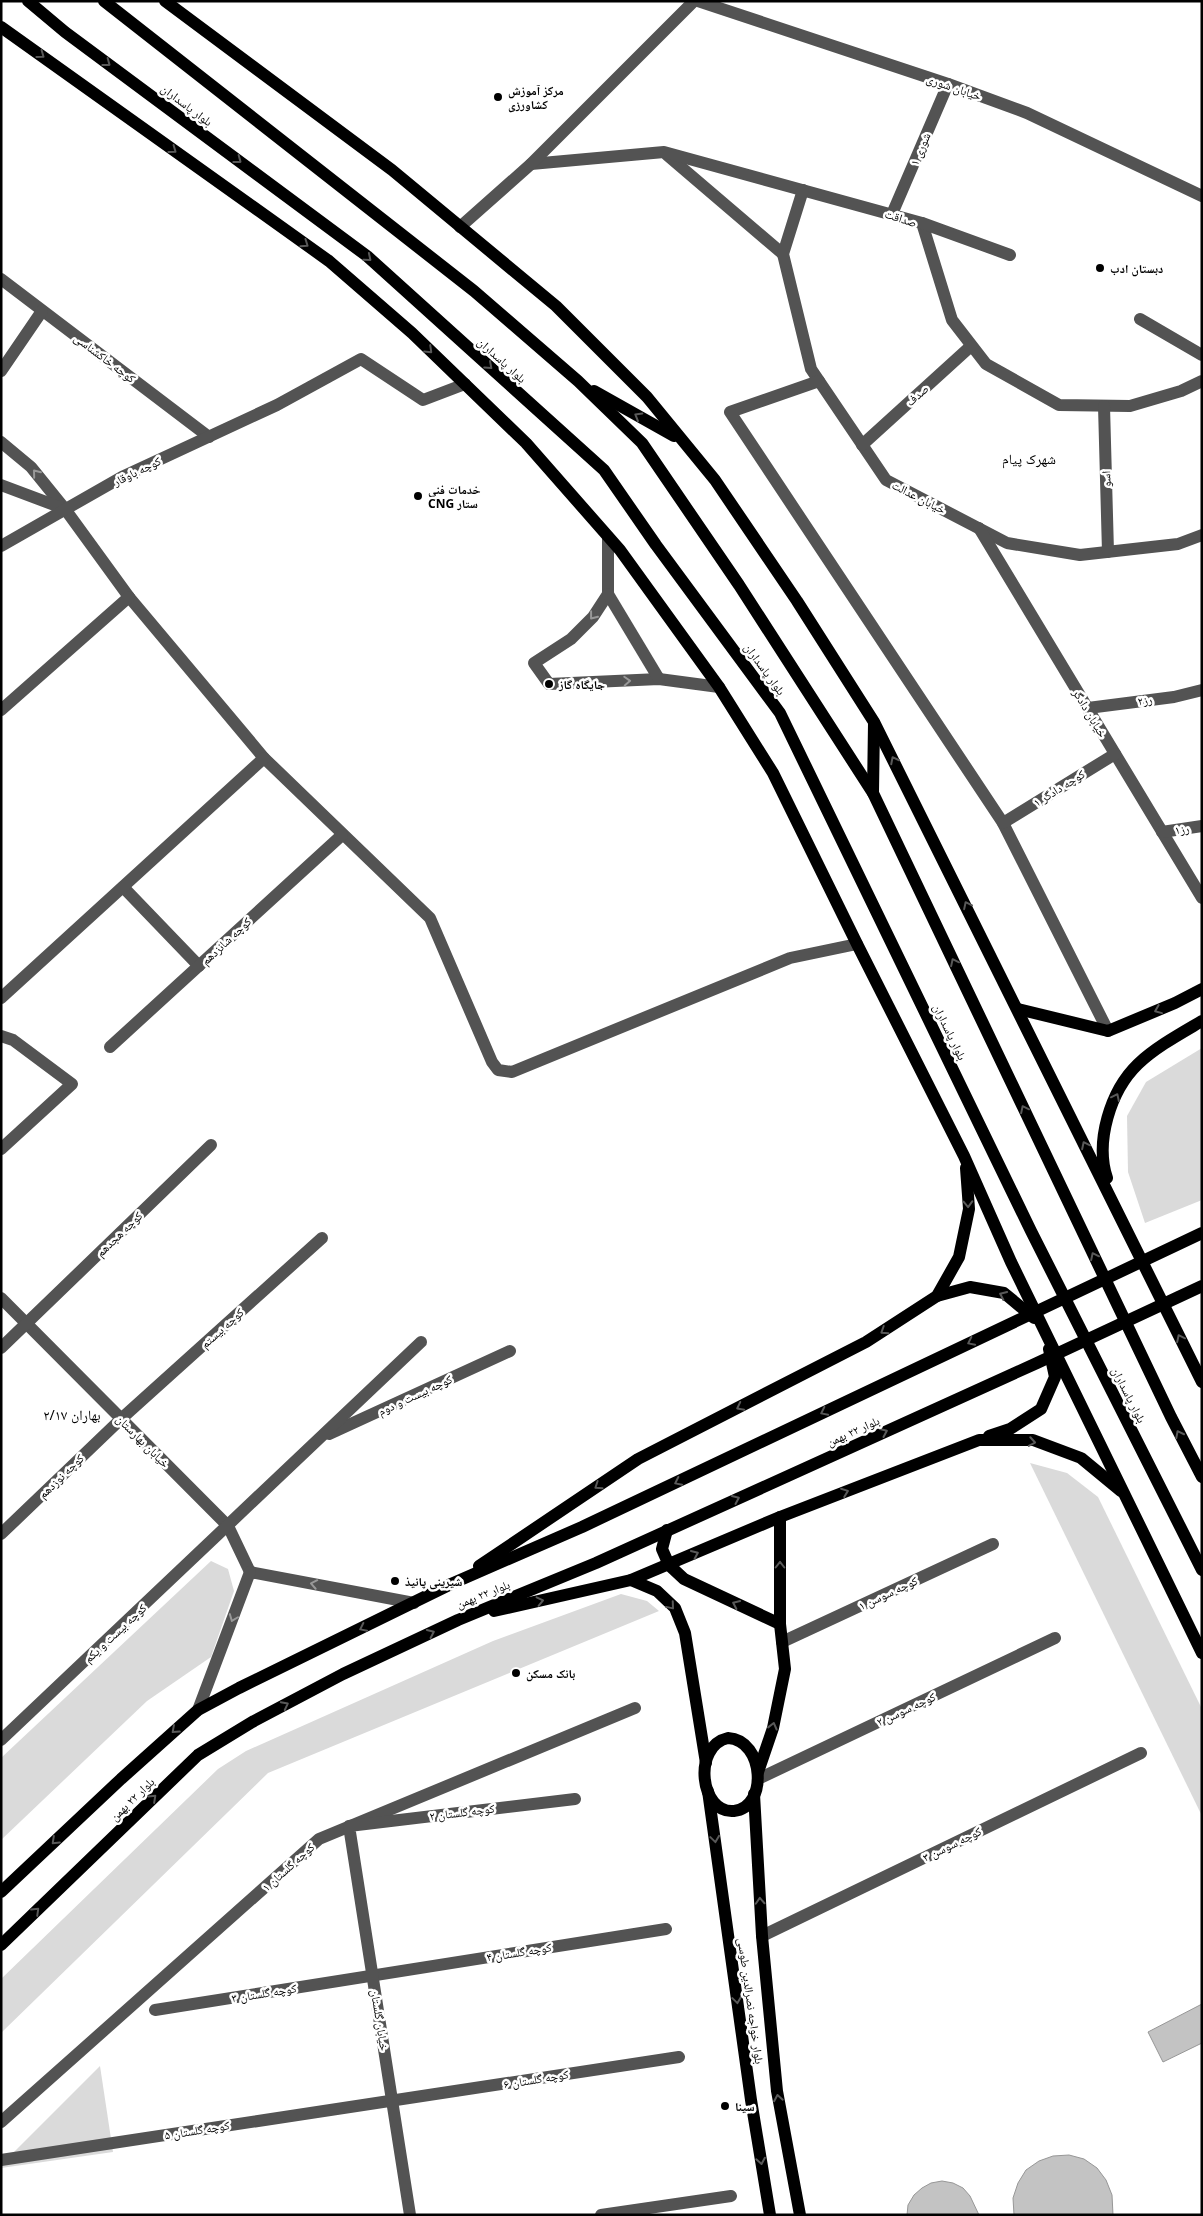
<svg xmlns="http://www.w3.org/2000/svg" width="1203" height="2216" font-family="'Noto Sans','Noto Naskh Arabic',sans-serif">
<rect width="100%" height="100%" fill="#fff"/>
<g fill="#dadada">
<polygon points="1202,1048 1202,1200 1145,1223 1128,1172 1127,1116 1146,1082"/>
<polygon points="1030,1463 1067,1473 1098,1497 1202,1709 1202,1816"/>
<polygon points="211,1561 228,1569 234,1591 211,1657 147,1701 1,1840 1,1758"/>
<polygon points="621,1594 647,1601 659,1611 268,1773 1,2033 1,1979 218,1769 246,1751 493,1641"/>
<polygon points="100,2066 113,2152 1,2168 1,2165"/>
</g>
<g fill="#c3c3c3" stroke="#979797">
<polygon points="1202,2004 1202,2043 1163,2062 1148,2032"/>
<polygon points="1069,2155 1084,2159 1097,2168 1106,2180 1112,2195 1113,2215 1014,2215 1013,2198 1018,2183 1026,2170 1039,2161 1053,2156"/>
<polygon points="942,2181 953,2183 963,2188 970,2196 979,2215 907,2215 908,2205 914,2195 922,2188 931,2183"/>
</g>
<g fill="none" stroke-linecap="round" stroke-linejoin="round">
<g stroke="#535353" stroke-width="12">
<polyline points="698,1 948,84 1027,113 1202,196"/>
<polyline points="667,155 783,254"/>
<polyline points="531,164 664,152 922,223 952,320 986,364 1059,405 1130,406 1181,391 1202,381"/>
<polyline points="803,190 783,254 811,369 886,480 1007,543 1080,555 1178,544 1202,535"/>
<polyline points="892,214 948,84"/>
<polyline points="922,223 1010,255"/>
<polyline points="460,227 531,164 694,1"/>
<polyline points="1,279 209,437"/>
<polyline points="1140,319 1202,355"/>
<polyline points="1,371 42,311"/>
<polyline points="819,381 730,412 1003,823 1108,1031"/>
<polyline points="1104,406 1108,552"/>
<polyline points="1,442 31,467 65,509 129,597 264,758 430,918 492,1062 498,1070 512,1072 790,958 857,944"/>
<polyline points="862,445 971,346"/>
<polyline points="1,485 65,509"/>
<polyline points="979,528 1202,898"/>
<polyline points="608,537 608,594 593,617 571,639 534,663 549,684 659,679 719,687"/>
<polyline points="1,546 122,477 277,405 361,359 423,400 465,384"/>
<polyline points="608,594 659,679"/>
<polyline points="1088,708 1174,697 1202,690"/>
<polyline points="1,710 129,597"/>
<polyline points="1003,823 1115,754"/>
<polyline points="1162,832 1202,826"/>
<polyline points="123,887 199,966"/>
<polyline points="1,998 264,758"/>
<polyline points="1,1036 13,1040 72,1084 1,1149"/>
<polyline points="110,1047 342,835"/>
<polyline points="1,1298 228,1526 250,1572"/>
<polyline points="1,1348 211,1145"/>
<polyline points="329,1434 510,1351"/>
<polyline points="1,1534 121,1419 322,1238"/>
<polyline points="250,1572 414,1603"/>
<polyline points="782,1642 993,1544"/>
<polyline points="198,1710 250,1572"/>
<polyline points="1,1740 421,1342"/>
<polyline points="758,1779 1055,1638"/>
<polyline points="762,1936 1141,1753"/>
<polyline points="155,2010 666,1929"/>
<polyline points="1,2122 319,1839 635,1708"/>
<polyline points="1,2160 679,2057"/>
<polyline points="410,2215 349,1826 575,1799"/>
<polyline points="601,2215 731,2196"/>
</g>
<g stroke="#000" stroke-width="12">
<polyline points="28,1 65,32 367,256 604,470 656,545 780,713 1031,1231 1202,1570"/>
<polyline points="104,1 474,291 578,381 642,443 739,585 873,793 1171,1417 1202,1477"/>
<polyline points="165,1 392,170 556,306 647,397 715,480 797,601 874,722 1202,1382"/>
<polyline points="1,27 329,261 412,333 526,443 620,550 719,687 773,773 857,944 964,1156 1011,1262 1202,1653"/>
<polyline points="594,391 674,436"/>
<polyline points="873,793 874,723"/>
<polyline points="1018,1009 1108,1031 1175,1003 1202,989"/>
<path d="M 1107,1178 C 1095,1142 1110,1091 1138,1064 C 1156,1047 1180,1034 1202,1021"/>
<polyline points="937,1296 970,1287 1004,1293 1034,1318"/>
<polyline points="989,1436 1010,1429 1041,1409 1055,1377 1049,1349"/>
<polyline points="667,1530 662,1549 669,1565 684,1579 780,1624"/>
<polyline points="479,1566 638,1459 866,1342 937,1296 959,1257 969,1209 966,1168"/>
<polyline points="631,1580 657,1591 675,1608 685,1633 706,1763"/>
<polyline points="494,1611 631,1580 780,1517 979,1440 1033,1440 1081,1458 1121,1491"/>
<path d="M 728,1738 C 765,1740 768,1808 734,1811 C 700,1814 692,1746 728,1738 Z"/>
<polyline points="758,1772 773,1728 785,1669 780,1624 780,1517"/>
<polyline points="708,1791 751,2100 770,2215"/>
<polyline points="754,1794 762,1936 777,2091 800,2215"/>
<polyline points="1,1892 121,1779 198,1710 239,1688 451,1584 582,1527 1202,1233"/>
<polyline points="1,1945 198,1755 254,1721 343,1674 458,1620 596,1563 1037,1363 1202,1286"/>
</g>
</g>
<defs><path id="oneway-chevron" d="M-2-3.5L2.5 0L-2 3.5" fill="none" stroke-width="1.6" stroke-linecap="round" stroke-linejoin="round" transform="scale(1.25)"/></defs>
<g stroke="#595959">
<use href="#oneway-chevron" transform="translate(41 55) rotate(36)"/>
<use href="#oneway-chevron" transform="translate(107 63) rotate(37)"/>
<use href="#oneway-chevron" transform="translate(173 150) rotate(36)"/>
<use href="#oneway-chevron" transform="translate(238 160) rotate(37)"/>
<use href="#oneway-chevron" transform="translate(305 244) rotate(35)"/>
<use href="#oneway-chevron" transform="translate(368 258) rotate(40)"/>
<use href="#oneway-chevron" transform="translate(429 350) rotate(44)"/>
<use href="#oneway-chevron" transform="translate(489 366) rotate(42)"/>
<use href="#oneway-chevron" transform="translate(638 416) rotate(-150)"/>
<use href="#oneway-chevron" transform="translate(894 760) rotate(-117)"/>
<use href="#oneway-chevron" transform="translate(967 905) rotate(-116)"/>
<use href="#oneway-chevron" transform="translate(954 962) rotate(-116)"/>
<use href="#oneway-chevron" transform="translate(1158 1010) rotate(158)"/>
<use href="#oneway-chevron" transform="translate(1116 1097) rotate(-64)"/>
<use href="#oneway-chevron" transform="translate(1024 1109) rotate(-116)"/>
<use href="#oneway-chevron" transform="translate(1085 1145) rotate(-116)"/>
<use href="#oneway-chevron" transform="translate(968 1204) rotate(88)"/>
<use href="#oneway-chevron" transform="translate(1094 1256) rotate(-116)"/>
<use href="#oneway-chevron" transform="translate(1003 1295) rotate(-155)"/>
<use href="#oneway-chevron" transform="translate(884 1331) rotate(147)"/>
<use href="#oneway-chevron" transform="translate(1180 1338) rotate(-116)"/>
<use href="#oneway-chevron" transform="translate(971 1342) rotate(154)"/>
<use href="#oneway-chevron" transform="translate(740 1407) rotate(153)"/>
<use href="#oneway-chevron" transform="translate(824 1412) rotate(154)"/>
<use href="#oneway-chevron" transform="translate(884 1432) rotate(-24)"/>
<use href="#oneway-chevron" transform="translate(1179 1434) rotate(-117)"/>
<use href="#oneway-chevron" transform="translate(1032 1442) rotate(10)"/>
<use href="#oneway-chevron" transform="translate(678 1482) rotate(154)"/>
<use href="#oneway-chevron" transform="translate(598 1486) rotate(146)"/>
<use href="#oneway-chevron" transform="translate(845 1492) rotate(-21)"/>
<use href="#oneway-chevron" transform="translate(736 1499) rotate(-24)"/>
<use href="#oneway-chevron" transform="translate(695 1554) rotate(-24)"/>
<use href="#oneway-chevron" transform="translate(780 1565) rotate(-90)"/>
<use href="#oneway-chevron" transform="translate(540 1601) rotate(-13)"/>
<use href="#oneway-chevron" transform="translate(736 1604) rotate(-155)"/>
<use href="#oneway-chevron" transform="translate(671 1606) rotate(50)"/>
<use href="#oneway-chevron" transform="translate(363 1628) rotate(154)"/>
<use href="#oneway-chevron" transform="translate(431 1633) rotate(-25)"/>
<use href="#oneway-chevron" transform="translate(285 1705) rotate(-27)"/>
<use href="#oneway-chevron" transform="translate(773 1726) rotate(-76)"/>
<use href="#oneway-chevron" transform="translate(175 1730) rotate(138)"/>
<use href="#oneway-chevron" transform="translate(153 1798) rotate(-43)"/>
<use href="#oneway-chevron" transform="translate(715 1839) rotate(82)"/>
<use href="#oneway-chevron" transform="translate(55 1841) rotate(137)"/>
<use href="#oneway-chevron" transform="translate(760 1901) rotate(-93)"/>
<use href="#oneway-chevron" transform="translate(36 1911) rotate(-44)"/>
<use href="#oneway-chevron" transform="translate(737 2000) rotate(82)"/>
<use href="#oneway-chevron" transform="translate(778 2098) rotate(-100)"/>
<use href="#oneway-chevron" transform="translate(761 2161) rotate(80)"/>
</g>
<g stroke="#989898">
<use href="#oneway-chevron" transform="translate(36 473) rotate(-129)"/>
<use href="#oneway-chevron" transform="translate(593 616) rotate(128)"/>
<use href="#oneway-chevron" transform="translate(627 681) rotate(-3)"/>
<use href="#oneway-chevron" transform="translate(314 1584) rotate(-169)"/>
<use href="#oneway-chevron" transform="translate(233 1618) rotate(111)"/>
</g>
<g fill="#000" stroke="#fff" stroke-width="2">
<circle cx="498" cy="97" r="5"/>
<circle cx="1100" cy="268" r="5"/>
<circle cx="418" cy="496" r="5"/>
<circle cx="549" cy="684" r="5"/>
<circle cx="395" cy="1581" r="5"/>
<circle cx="516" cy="1673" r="5"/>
<circle cx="725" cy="2106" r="5"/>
</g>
<g text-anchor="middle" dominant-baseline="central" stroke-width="5" stroke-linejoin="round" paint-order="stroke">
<g font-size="12" fill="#000" stroke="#fff">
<text transform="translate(954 87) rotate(19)">خیابان شوری</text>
<text transform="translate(187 105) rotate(37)">بلوار پاسداران</text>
<text transform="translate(920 149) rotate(-67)">شوری ۱</text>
<text transform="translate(901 218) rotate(18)">صداقت</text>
<text transform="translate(105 358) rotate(37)">کوچه خاکشناسی</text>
<text transform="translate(502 360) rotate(42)">بلوار پاسداران</text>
<text transform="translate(917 395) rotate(-42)">صدف</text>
<text transform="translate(137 471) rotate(-26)">کوچه باوقار</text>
<text transform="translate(1106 479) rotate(-92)">اسو</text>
<text transform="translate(919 497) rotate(27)">خیابان عدالت</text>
<text transform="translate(765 669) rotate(54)">بلوار پاسداران</text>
<text transform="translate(1145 700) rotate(-8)">رز۲</text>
<text transform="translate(1090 713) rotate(59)">خیابان دادگر</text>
<text transform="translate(1059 788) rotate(-32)">کوچه دادگر ۱</text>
<text transform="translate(1182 829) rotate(-8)">رز۱</text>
<text transform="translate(226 941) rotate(-43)">کوچه شانزدهم</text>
<text transform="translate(950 1032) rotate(64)">بلوار پاسداران</text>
<text transform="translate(119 1234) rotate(-44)">کوچه هجدهم</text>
<text transform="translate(222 1328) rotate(-42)">کوچه بیستم</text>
<text transform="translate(415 1395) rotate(-25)">کوچه بیست و دوم</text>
<text transform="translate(1129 1395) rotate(63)">بلوار پاسداران</text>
<text transform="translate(853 1431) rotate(-24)">بلوار ۲۲ بهمن</text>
<text transform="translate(143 1441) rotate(45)">خیابان بهارستان</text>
<text transform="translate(61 1476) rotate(-44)">کوچه نوزدهم</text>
<text transform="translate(888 1593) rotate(-25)">کوچه سوسن ۱</text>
<text transform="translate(483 1594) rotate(-22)">بلوار ۲۲ بهمن</text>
<text transform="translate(115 1633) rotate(-43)">کوچه بیست و یکم</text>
<text transform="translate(906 1709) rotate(-25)">کوچه سوسن ۲</text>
<text transform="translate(132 1799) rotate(-44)">بلوار ۲۲ بهمن</text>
<text transform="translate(462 1812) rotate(-7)">کوچه گلستان ۲</text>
<text transform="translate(952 1844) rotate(-26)">کوچه سوسن ۳</text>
<text transform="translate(288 1867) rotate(-42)">کوچه گلستان ۱</text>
<text transform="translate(519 1952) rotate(-9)">کوچه گلستان ۴</text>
<text transform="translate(264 1993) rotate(-9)">کوچه گلستان ۳</text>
<text transform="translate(751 2001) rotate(82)">بلوار خواجه نصرالدین طوسی</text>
<text transform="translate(380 2020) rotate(81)">خیابان گلستان</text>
<text transform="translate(536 2079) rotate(-9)">کوچه گلستان ۶</text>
<text transform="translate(197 2130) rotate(-9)">کوچه گلستان ۵</text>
</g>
<g font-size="12" font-weight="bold" fill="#000" stroke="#fff" text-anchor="start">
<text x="508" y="90">مرکز آموزش<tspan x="508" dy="14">کشاورزی</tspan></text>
<text x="1110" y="268">دبستان ادب</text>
<text x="428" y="489">خدمات فنی‌<tspan x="428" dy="14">CNG ستار</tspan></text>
<text x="559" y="684">جایگاه گاز</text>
<text x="405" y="1581">شیرینی پانیذ</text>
<text x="526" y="1673">بانک مسکن</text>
<text x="735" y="2106">سینا</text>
</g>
<g font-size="14" fill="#000" stroke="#fff">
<text x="1029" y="458">شهرک پیام</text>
<text x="72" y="1414">۲/۱۷ بهاران</text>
</g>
</g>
<rect width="1203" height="2216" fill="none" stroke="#000000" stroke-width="5"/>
</svg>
